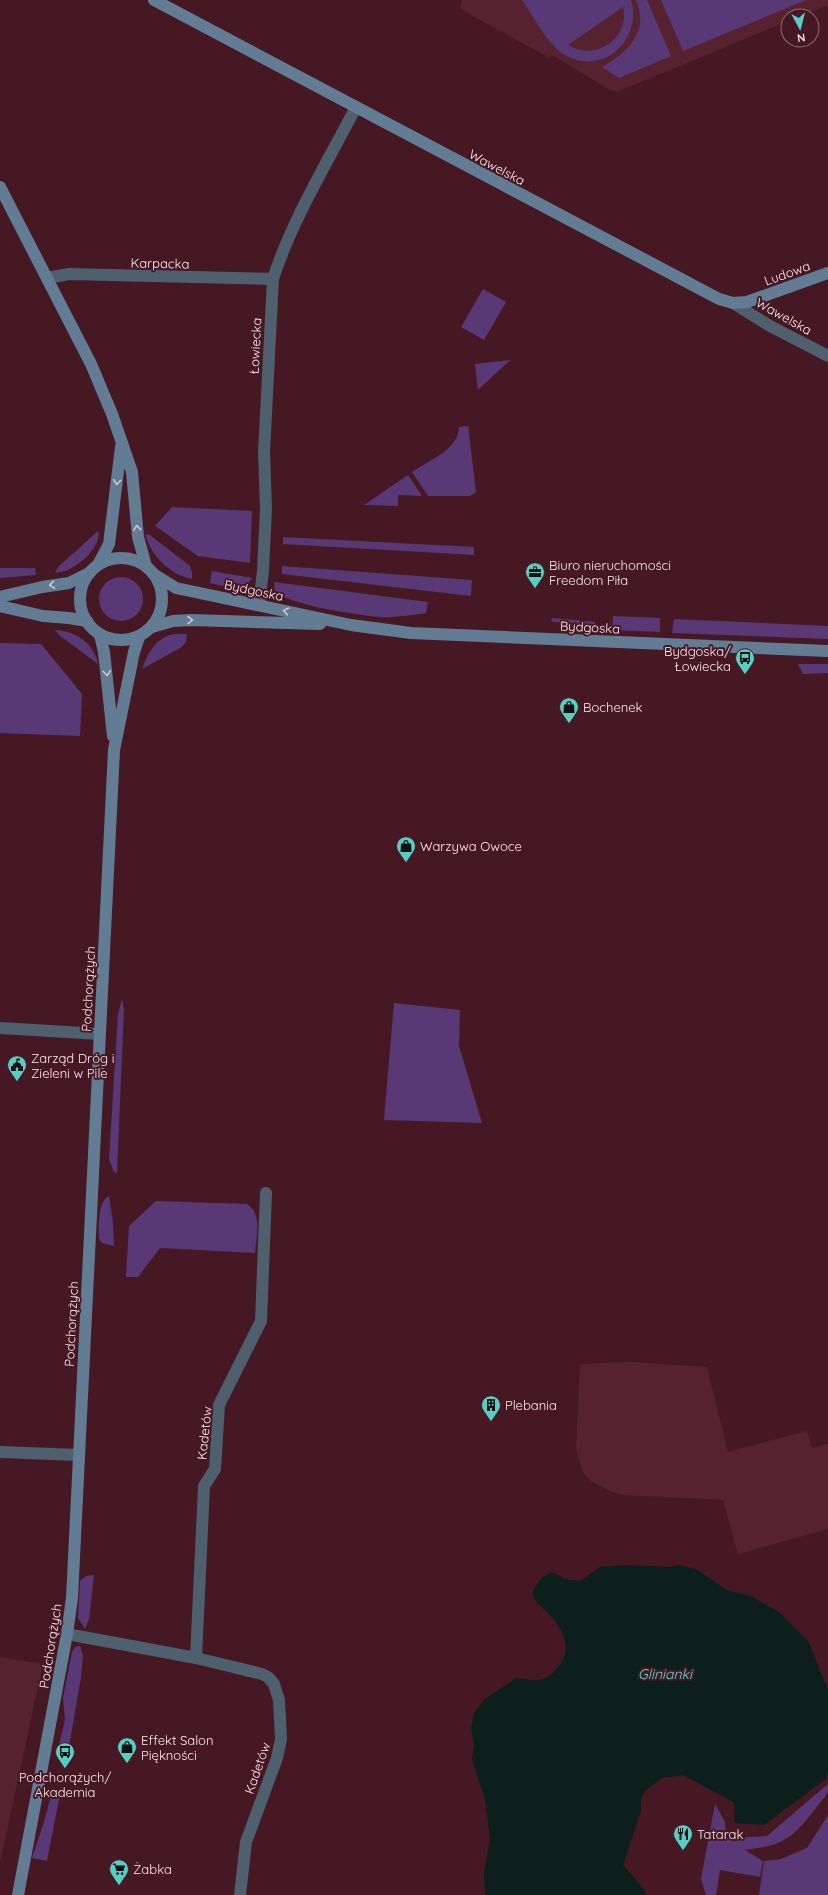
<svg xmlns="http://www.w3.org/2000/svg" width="828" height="1895" font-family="Quicksand,sans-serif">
<rect width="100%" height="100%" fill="#461824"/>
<g fill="#572230">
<polygon points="462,0 828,0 828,5 801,16 788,16 788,21 617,92 610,90 554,56 548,57 460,9"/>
<polygon points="631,1362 707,1367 728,1452 807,1431 812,1448 828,1444 828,1529 738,1554 723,1500 624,1495 612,1492 591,1481 583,1472 576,1449 580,1364"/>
<polygon points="0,1657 43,1664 0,1863"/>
</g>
<g fill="#593975" fill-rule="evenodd">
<path d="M 522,0 L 631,0 C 643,39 603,77 565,55 C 548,45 534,17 522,0 ZM 623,7 C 631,39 594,62 568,45 Z"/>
<path d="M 636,0 L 647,0 L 671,56 L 619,78 L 602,67 C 627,53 650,32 636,0 Z"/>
<polygon points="661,0 806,0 683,51"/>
<polygon points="483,289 506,302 484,340 461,327"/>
<polygon points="510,360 478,390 475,364"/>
<path d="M 468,426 L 476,492 L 470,496 L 428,496 L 412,472 C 428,461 459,449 459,427 Z"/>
<polygon points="408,475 422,496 398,495 398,506 364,505"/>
<polygon points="172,507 252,511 250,563 198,556 155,526"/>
<path d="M 98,531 C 102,543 85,561 73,567 C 68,571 61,572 55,573 L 58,567 Z"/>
<path d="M 145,534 L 150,535 L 190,566 L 192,572 L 192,579 C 169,574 151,556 145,534 Z"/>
<polygon points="283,537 474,547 474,555 283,544"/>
<polygon points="282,566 472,580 471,596 282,574"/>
<polygon points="0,568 35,568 36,575 0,578"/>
<polygon points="212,571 252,578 246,587 236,589 210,583"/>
<circle cx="121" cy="599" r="22"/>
<path d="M 274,582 L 428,602 L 426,613 C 411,615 394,618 379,617 C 359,615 287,605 275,591 Z"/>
<polygon points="613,616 660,618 660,632 612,630"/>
<polygon points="552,618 595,622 595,629 551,621"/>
<polygon points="674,619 828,626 828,639 672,633"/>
<path d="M 55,630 C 74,630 95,644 98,664 L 59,635 Z"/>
<path d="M 174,634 L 187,634 L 186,642 L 182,647 L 142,669 C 148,653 155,638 174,634 Z"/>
<polygon points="0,643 41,644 82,694 80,736 0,733"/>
<polygon points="798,664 828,664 828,673 803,674"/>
<polygon points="122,999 124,1009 117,1173 114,1172 109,1159 118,1014"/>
<polygon points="394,1003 460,1010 459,1046 482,1123 384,1120"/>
<path d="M 109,1196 L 113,1223 L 114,1246 L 102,1243 L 99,1239 C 99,1227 97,1202 109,1196 Z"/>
<path d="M 156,1201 L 247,1204 C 263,1215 256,1236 255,1253 L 160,1248 L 138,1277 L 126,1277 L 129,1226 Z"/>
<polygon points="94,1575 89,1619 85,1629 78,1618 80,1581 86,1576"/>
<polygon points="80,1646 83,1655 81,1677 69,1747 59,1745 65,1720 63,1698 72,1652 75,1647"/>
<path d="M 828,1784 L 828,1791 L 825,1797 C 812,1812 800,1832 782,1841 C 771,1847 757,1848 745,1850 L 763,1861 L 760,1877 L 720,1870 L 716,1895 L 706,1895 L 701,1879 L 715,1804 L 725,1822 L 726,1838 L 767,1836 Z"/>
<polygon points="52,1792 60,1794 47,1861 32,1858 44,1822"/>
<polygon points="828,1815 828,1895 759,1895 764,1861 781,1859 807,1848"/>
</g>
<path fill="#0c1f1d" d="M 625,1565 L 669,1567 L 678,1565 L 696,1569 L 727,1590 L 751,1596 L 779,1612 L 808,1641 L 828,1690 L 828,1771 L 826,1779 L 764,1825 L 734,1823 L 735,1806 L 733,1802 L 683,1775 L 674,1777 L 663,1777 L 645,1791 L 641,1800 L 641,1811 L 623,1865 L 644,1889 L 646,1895 L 485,1895 L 484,1872 L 490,1839 L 485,1799 L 472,1760 L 474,1744 L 471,1729 L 474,1713 L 485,1699 L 516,1678 C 532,1680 548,1683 557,1668 C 560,1664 563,1661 564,1657 C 571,1640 557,1622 545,1610 C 539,1605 535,1602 532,1593 C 537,1584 542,1575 552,1572 L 565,1579 L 580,1581 L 600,1567 Z"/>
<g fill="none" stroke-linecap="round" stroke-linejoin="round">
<g stroke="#4e5f6e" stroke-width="12">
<polyline points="47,278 69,274 273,279"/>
<polyline points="733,303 770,326 828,356"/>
<path d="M 259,605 L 263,571 L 266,509 L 264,452 L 273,279 C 291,222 328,161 356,107"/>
<polyline points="0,1028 100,1034"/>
<polyline points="0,1452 79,1455"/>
<polyline points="67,1634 196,1658 262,1674 268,1677 274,1684 279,1700 281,1739 277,1758 246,1842 240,1895"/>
<polyline points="196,1658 204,1486 215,1469 219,1405 261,1321 266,1193"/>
</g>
<g stroke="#627c94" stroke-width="12">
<polyline points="154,0 719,299 733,303 747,302 828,273"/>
<polyline points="0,187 91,364 112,414 132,472 138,537 146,566"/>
<circle cx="121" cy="599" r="41"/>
<polyline points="98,565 109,544 121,447"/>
<polyline points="155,575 176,588 351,625 411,633 828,651"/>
<polyline points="0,597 42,587 69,583 89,573"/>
<polyline points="0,606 43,616 69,618 87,621"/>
<polyline points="152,627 173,621 191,620 320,624"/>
<polyline points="100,635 104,652 113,736"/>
<polyline points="18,1895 67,1634 72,1598 114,750 134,652 139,637"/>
</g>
</g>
<defs><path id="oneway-chevron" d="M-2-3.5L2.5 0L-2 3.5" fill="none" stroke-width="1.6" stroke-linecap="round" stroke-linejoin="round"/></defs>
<g stroke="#cfc9d2">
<use href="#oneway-chevron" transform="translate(117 482) rotate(96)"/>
<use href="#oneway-chevron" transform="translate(137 528) rotate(-96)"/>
<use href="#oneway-chevron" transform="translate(52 585) rotate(171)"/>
<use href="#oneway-chevron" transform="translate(286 611) rotate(-168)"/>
<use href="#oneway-chevron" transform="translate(190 620) rotate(-1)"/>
<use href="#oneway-chevron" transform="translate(107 673) rotate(83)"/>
</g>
<defs>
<symbol id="office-pin" viewBox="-11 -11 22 30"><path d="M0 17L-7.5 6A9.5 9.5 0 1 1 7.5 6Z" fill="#56cec3" stroke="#461824"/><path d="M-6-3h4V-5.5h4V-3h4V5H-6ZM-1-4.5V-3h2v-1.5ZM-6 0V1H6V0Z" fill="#111"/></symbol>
<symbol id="bus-pin" viewBox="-11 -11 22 30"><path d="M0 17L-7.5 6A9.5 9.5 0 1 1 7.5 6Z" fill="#56cec3" stroke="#461824"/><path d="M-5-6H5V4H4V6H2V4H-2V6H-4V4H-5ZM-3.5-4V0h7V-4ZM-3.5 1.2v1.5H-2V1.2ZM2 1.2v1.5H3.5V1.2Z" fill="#111"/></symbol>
<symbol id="shop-pin" viewBox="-11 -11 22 30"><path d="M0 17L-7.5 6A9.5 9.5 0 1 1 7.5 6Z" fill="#56cec3" stroke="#461824"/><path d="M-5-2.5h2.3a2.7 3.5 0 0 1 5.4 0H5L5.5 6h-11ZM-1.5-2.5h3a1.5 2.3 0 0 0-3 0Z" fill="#111"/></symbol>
<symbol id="civic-pin" viewBox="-11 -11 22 30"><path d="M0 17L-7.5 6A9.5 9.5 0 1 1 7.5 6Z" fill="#56cec3" stroke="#461824"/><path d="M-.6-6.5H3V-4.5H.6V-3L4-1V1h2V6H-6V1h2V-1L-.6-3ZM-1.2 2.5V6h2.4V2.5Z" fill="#111"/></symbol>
<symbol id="building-pin" viewBox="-11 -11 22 30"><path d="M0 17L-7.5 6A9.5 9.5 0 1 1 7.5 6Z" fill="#56cec3" stroke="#461824"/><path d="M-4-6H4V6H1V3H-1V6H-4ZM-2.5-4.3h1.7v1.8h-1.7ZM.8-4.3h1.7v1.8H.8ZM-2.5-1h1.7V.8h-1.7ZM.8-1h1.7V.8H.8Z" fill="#111"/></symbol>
<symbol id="restaurant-pin" viewBox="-11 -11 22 30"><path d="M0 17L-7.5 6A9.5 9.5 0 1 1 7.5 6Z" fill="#56cec3" stroke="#461824"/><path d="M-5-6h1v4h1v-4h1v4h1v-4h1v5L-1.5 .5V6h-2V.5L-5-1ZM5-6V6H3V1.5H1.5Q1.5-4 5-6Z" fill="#111"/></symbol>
<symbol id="supermarket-pin" viewBox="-11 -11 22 30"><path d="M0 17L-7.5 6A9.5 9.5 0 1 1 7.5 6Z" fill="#56cec3" stroke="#461824"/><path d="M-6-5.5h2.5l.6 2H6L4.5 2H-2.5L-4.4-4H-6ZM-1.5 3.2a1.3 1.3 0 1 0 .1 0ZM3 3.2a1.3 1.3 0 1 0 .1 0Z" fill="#111"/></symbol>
</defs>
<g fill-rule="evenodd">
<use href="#office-pin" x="524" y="561" width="22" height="30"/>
<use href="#bus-pin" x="734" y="647" width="22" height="30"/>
<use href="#shop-pin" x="558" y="696" width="22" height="30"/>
<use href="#shop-pin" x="395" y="835" width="22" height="30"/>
<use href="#civic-pin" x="6" y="1054" width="22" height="30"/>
<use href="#building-pin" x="480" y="1394" width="22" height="30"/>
<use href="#shop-pin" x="116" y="1736" width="22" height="30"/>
<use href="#bus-pin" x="54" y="1741" width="22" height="30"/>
<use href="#restaurant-pin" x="672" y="1823" width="22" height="30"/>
<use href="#supermarket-pin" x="108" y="1858" width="22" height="30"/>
</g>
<g text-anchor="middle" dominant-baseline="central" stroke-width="4" stroke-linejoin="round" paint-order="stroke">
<g font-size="13" fill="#feeaed" stroke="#461824">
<text transform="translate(497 167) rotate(28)">Wawelska</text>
<text transform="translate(160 263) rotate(1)">Karpacka</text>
<text transform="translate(787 273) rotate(-20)">Ludowa</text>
<text transform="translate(784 316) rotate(29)">Wawelska</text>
<text transform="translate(255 346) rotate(-87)">Łowiecka</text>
<text transform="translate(254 590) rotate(12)">Bydgoska</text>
<text transform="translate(590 627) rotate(3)">Bydgoska</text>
<text transform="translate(88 989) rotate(-87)">Podchorążych</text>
<text transform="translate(71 1324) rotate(-87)">Podchorążych</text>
<text transform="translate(204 1433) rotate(-84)">Kadetów</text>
<text transform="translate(50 1646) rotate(-81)">Podchorążych</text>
<text transform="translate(257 1768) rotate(-71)">Kadetów</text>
</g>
<g font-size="13" fill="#feeaed" stroke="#461824" text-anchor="start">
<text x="549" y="565">Biuro nieruchomości<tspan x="549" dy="15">Freedom Piła</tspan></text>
<text x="731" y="651" text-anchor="end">Bydgoska/<tspan x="731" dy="15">Łowiecka</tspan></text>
<text x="583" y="707">Bochenek</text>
<text x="420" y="846">Warzywa Owoce</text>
<text x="31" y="1058">Zarząd Dróg i<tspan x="31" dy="15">Zieleni w Pile</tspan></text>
<text x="505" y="1405">Plebania</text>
<text x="141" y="1740">Effekt Salon<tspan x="141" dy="15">Piękności</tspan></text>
<text x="65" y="1777" text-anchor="middle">Podchorążych/<tspan x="65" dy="15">Akademia</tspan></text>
<text x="697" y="1834">Tatarak</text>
<text x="133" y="1869">Żabka</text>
</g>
<g font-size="14" font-style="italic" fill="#51e0d5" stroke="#461824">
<text x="665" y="1674">Glinianki</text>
</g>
</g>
<g transform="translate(800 28) rotate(173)"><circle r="19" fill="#461824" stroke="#906c74"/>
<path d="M0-3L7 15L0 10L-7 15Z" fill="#56cec3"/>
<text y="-6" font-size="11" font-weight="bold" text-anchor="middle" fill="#feeaed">N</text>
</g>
</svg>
